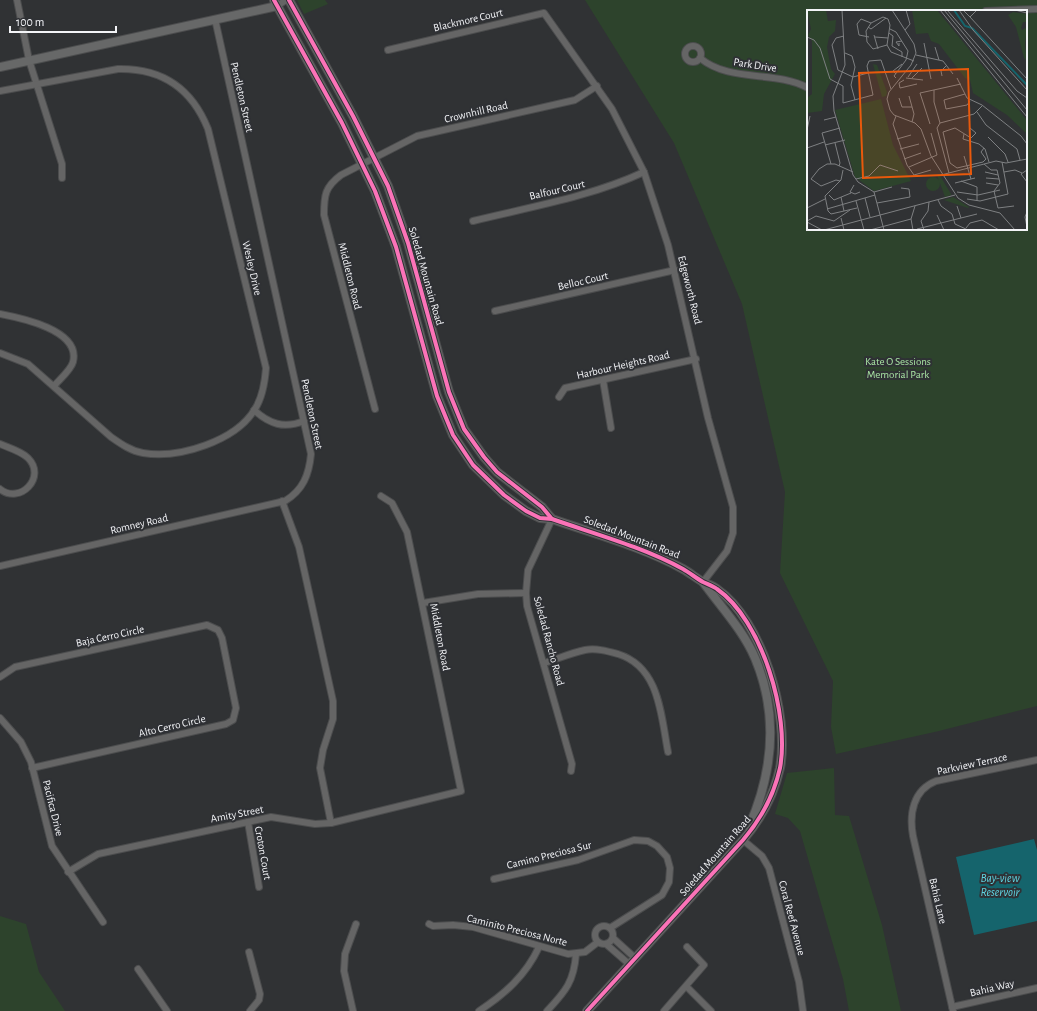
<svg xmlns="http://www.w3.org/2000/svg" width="1037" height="1011" font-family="'Alegreya Sans',sans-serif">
<rect width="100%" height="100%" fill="#303234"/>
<g fill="#2d432c" fill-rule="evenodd">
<polygon points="297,0 325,0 328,4 304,14"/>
<path d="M 585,0 L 1037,0 L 1037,706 L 939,731 L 836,754 L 831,727 L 833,681 L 780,573 L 785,492 L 742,304 L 674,143 ZM 808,11 L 1026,11 L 1026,229 L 808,229 Z"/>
<polygon points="834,768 835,815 849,816 882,925 901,1011 849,1011 843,979 800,831 788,818 775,814 787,773"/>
<polygon points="0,916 26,924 39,972 65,1011 0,1011"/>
</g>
<polygon fill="#15646c" points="1034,839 1037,850 1037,921 974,935 956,857"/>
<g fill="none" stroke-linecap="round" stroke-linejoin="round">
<defs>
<g id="street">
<polyline points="17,0 29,60 62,164 62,178"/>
<polyline points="277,6 286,0"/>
<polyline points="986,11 1037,9"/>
<circle cx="693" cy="54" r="8"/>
<polyline points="388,50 544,13 612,109 644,172 668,245 708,418 733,507 733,533 727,551 703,582"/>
<path d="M 700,58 C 730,83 775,70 808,88"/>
<path d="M 0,91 L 118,69 C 162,68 192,89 208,129 L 266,368 C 265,381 262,398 255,409 C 236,441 179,459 143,453 C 131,451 121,444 111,437 L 28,364 L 0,353"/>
<path d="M 473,221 C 530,207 590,197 644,172"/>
<polyline points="495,311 675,270"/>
<path d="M 0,314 C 21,318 81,330 73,362 C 71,370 59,380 54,386"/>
<polyline points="603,380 611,428"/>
<polyline points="559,397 565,388 696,359"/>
<path d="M 375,409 L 324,215 C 324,195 325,187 341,175 L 417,136 L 575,100 L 597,86"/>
<path d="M 254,410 C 269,424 284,429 304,421"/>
<path d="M 0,444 C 9,448 21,451 28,458 C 47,477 20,505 0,489"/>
<polyline points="282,501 299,547 333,701 333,719 323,750 320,768 331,823"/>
<polyline points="552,519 528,570 526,593 527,606 572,764 571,771"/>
<path d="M 0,566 L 285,501 C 303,490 309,475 311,454 L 215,19"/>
<polyline points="423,603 478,594 526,593"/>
<path d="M 544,663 C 557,659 571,653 585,650 C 596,648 607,651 618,654 C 660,667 661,716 668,752"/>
<polyline points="0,677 15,667 207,625 218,630 222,638 236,708 233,720 226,724 32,768"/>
<polyline points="0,718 21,742 31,762 52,846 103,922"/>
<polyline points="248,822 259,887"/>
<polyline points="743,840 762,856 769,868 799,982 803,1011"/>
<polyline points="68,872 98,854 248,822 271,817 315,824 331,823 461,791 407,532 392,503 381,496"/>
<polyline points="494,879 578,860 634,840 648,841 657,846 667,857 670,868 669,882 662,895 610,928"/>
<polyline points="429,924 433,926 453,925 473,927 568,954 585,952 598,942"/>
<circle cx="604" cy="935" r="9"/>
<polyline points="613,938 635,958"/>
<polyline points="606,944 629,964"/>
<polyline points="249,952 260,994 259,1000 250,1011"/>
<polyline points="138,969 167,1011"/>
<polyline points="687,987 711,1011"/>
<polyline points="952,1007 1037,988"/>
<polyline points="353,1011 344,971 345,954 356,924"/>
<path d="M 479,1011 C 505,994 526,975 539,947"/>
<path d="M 547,1011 C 566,991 574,981 576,954"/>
<polyline points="664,1011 704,965 687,947"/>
<path d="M 953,1011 L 913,836 C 909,814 913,790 936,781 L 1037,760"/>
</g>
<g id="secondary">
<path d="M 274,0 L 342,123 L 375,191 L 396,247 L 437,396 L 453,435 L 473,465 L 504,495 L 526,511 L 540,518 L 552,519 C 595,534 643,547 683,569 C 690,573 696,578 703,582 C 707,584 713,586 717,589 C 762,620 790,715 780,768 C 774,795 761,819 743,840 L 587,1011"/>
<polyline points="289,0 353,116 388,186 408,243 449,392 464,429 484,457 497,472 542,507 552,519"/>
<polyline points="0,67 277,6"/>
<path d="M 703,582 C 721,607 743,630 755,658 C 779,715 773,772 749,827"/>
</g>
</defs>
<use href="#street" stroke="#4c4d4e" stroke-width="8"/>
<use href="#secondary" stroke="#4c4d4e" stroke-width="10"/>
<use href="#street" stroke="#656565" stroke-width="6"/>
<use href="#secondary" stroke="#676868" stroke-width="8"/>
<defs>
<g id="cycleway">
<path d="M 274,0 L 342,123 L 375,191 L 396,247 L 437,396 L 453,435 L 473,465 L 504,495 L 526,511 L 540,518 L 552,519 C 595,534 643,547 683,569 C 690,573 696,578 703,582 C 707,584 713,586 717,589 C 762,620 790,715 780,768 C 774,795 761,819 743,840 L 587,1011"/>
<polyline points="289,0 353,116 388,186 408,243 449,392 464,429 484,457 497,472 542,507 552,519"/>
</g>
</defs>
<use href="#cycleway" stroke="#2f3135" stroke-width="6"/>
<use href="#cycleway" stroke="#fb73b8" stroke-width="4"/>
</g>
<g text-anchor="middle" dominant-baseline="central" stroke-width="4" stroke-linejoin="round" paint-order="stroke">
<g font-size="11" fill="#f3f4f7" stroke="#2f3135">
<text transform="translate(468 20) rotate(-13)">Blackmore Court</text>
<text transform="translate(755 65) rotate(9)">Park Drive</text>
<text transform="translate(242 97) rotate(77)">Pendleton Street</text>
<text transform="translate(476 112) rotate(-13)">Crownhill Road</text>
<text transform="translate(557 190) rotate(-13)">Balfour Court</text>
<text transform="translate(252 268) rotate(77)">Wesley Drive</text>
<text transform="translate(350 276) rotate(76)">Middleton Road</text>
<text transform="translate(426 276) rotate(74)">Soledad Mountain Road</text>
<text transform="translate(583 281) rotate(-13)">Belloc Court</text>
<text transform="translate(690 290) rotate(76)">Edgeworth Road</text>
<text transform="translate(623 365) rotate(-13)">Harbour Heights Road</text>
<text transform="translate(312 414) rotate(78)">Pendleton Street</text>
<text transform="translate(139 524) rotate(-13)">Romney Road</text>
<text transform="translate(632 537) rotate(21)">Soledad Mountain Road</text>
<text transform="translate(110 636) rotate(-12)">Baja Cerro Circle</text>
<text transform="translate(440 637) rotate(79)">Middleton Road</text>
<text transform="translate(549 641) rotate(75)">Soledad Rancho Road</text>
<text transform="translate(172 726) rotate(-13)">Alto Cerro Circle</text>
<text transform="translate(972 764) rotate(-12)">Parkview Terrace</text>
<text transform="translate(53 808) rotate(76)">Pacifica Drive</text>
<text transform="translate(237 814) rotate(-11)">Amity Street</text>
<text transform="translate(263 853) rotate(80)">Croton Court</text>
<text transform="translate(549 855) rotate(-14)">Camino Preciosa Sur</text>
<text transform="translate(715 856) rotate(-49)">Soledad Mountain Road</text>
<text transform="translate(938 901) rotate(77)">Bahia Lane</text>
<text transform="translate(792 918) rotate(75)">Coral Reef Avenue</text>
<text transform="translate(517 930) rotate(14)">Caminito Preciosa Norte</text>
<text transform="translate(992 988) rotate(-13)">Bahia Way</text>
</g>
<g font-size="11" fill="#a8e4a3" stroke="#2f3135">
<text x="898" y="361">Kate O Sessions<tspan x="898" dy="13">Memorial Park</tspan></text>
</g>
<g font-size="12" font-style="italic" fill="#5fd5e2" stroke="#2f3135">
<text x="1000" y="878">Bay-view<tspan x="1000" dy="14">Reservoir</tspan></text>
</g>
</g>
<g transform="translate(807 10)">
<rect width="220" height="220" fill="#303234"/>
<path d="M 0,0 L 19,0 L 21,11 L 29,10 L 28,21 L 22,27 L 20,37 L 24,59 L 28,64 L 17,84 L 15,101 L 0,103 L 0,88 L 5,84 L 5,31 L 1,25 L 4,19 ZM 105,0 L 130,0 L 219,109 L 220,124 L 200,105 L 166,83 L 163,70 L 158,68 L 132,34 L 124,31 L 121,23 L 109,24 ZM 206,2 L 220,4 L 220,12 L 216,12 L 214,18 L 215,20 L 220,17 L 218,34 L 220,51 L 217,48 L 209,17 L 201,5 ZM 66,54 L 70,55 L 80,82 L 79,86 L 75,87 ZM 74,89 L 86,135 L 104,171 L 67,181 L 48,167 L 28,100 ZM 132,164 L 144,184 L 144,185 L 138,187 L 130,165 ZM119 174a7 7 0 1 1 14 0a7 7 0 1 1-14 0ZM 146,187 L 162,197 L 161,198 L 137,190 Z" fill="#2d432c"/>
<path fill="none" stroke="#15646c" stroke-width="2" d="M 147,0 L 158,16 L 165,18M 165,18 L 220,75"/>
<path fill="none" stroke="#7e8082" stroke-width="1" d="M 35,0 L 38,55 L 26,86 L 27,101 L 46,165 L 51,172 L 67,182 L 77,220M 85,0 L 107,34 L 109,43 L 104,55 L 82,82 L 80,89 L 83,100 L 87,105 L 108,113 L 114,119 L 124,146 L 151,188 L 162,195 L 193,203 L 208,220M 133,0 L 220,107M 137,0 L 220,100M 140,0 L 210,81 L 220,88M 152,0 L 166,20 L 220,80M 156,0 L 163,7 L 170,0M 208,0 L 220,3M 76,7 L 81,9 L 83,15 L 80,35 L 66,39 L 60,32 L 59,21 L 64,13 ZM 163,7 L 220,69M 61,17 L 64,19 L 79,8M 83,19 L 89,22 L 101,41 L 99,50 L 87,66 L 89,68M 98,20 L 103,14 L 99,0M 82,23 L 86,26 L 85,36 L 95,42 L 95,47M 67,25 L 71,39M 37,26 L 29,28 L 25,35 L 31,60 L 46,67 L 61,63M 0,27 L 7,30 L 13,38 L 23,69 L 36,76 L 36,93 L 66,85 L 60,56 L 62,51 L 74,50 L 84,79M 62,27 L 52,25 L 50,14 L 54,9 L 64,13M 68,27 L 81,28M 92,33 L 92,36 L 89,32 L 95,31M 117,33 L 124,69M 80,35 L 84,42 L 107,51M 128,37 L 132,50M 38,43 L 45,46 L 48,57 L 44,75 L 48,90M 109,45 L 136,51 L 146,64M 89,64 L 86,61 L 95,54M 135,66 L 134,61 L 140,55M 101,67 L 110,54M 99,68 L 116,70M 105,68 L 115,58M 150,68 L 160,88 L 175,95 L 214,126 L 220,134M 97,70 L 92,73 L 93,78 L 110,74M 127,80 L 127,92 L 133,113M 158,84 L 137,90 L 139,99 L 160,95 L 163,91M 102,86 L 107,104 L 105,112M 92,88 L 95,97 L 105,97M 170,102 L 179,115 L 210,139 L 213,150M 89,106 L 86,114 L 100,155 L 107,165 L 124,160M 17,110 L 29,107M 133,113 L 130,118 L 142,163M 133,113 L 167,104 L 175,96M 123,114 L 113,83 L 154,74M 163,118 L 169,123 L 164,128 L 148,118 L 136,122 L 143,153 L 150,158 L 176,152 L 179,149 L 174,142 L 177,138M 0,120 L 3,106M 157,124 L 156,129 L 172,134 L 178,139 L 182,152M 181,127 L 198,144 L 201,152M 90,129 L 104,125M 28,133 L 33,153 L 32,156M 18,135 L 38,130M 0,138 L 17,132M 93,139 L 112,134M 157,146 L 164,169M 97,149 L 114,143M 24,154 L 15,123 L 33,118M 177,154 L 184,160 L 190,160 L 193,173 L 187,181 L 191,198 L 207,196M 102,157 L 130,145 L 124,123M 36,160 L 34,170 L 18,186 L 21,201 L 24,204 L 50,198M 220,160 L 214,164 L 220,172M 178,162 L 191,165M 197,162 L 208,160 L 215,163M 134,165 L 189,151 L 199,153 L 220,149M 179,168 L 192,169M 49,169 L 62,166 L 73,155 L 91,161M 33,171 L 29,170 L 14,176 L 4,169 L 12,159 L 20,154 L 28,154 L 46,162M 154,171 L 170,177 L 170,191M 148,173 L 168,168M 179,173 L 191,175M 47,175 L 43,182 L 48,184 L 53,182M 67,182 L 85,177M 150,182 L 171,185 L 193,180M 22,185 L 27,190 L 44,183M 34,187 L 37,201M 58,188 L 63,207M 160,189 L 173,191 L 201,184 L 195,152M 131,190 L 134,196 L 145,204 L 148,214 L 161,220M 49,191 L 57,220M 70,193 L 103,187 L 102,179 L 94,178M 150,196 L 154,208M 0,198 L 18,189M 20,199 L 68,185M 220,202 L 218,207 L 220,217M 130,205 L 137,220M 34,208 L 37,220M 0,211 L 9,206 L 27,211 L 43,200M 0,212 L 15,220M 159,218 L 163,213 L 175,210 L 192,220M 110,219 L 170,204M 17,220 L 148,185M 63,220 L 104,209M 106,220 L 104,209 L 108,196M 117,220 L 114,211 L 121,201 L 122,192"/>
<path fill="#e8590c" fill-opacity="0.15" stroke="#e8590c" stroke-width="2" d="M 161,59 L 164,164 L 56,168 L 52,63 Z"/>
<rect width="220" height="220" fill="none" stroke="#f3f4f7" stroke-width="2"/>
</g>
<path d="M10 26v6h106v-6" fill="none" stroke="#f3f4f7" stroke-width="2"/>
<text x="16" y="26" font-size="12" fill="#f3f4f7" stroke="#2f3135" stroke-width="3" paint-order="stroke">100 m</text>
</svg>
